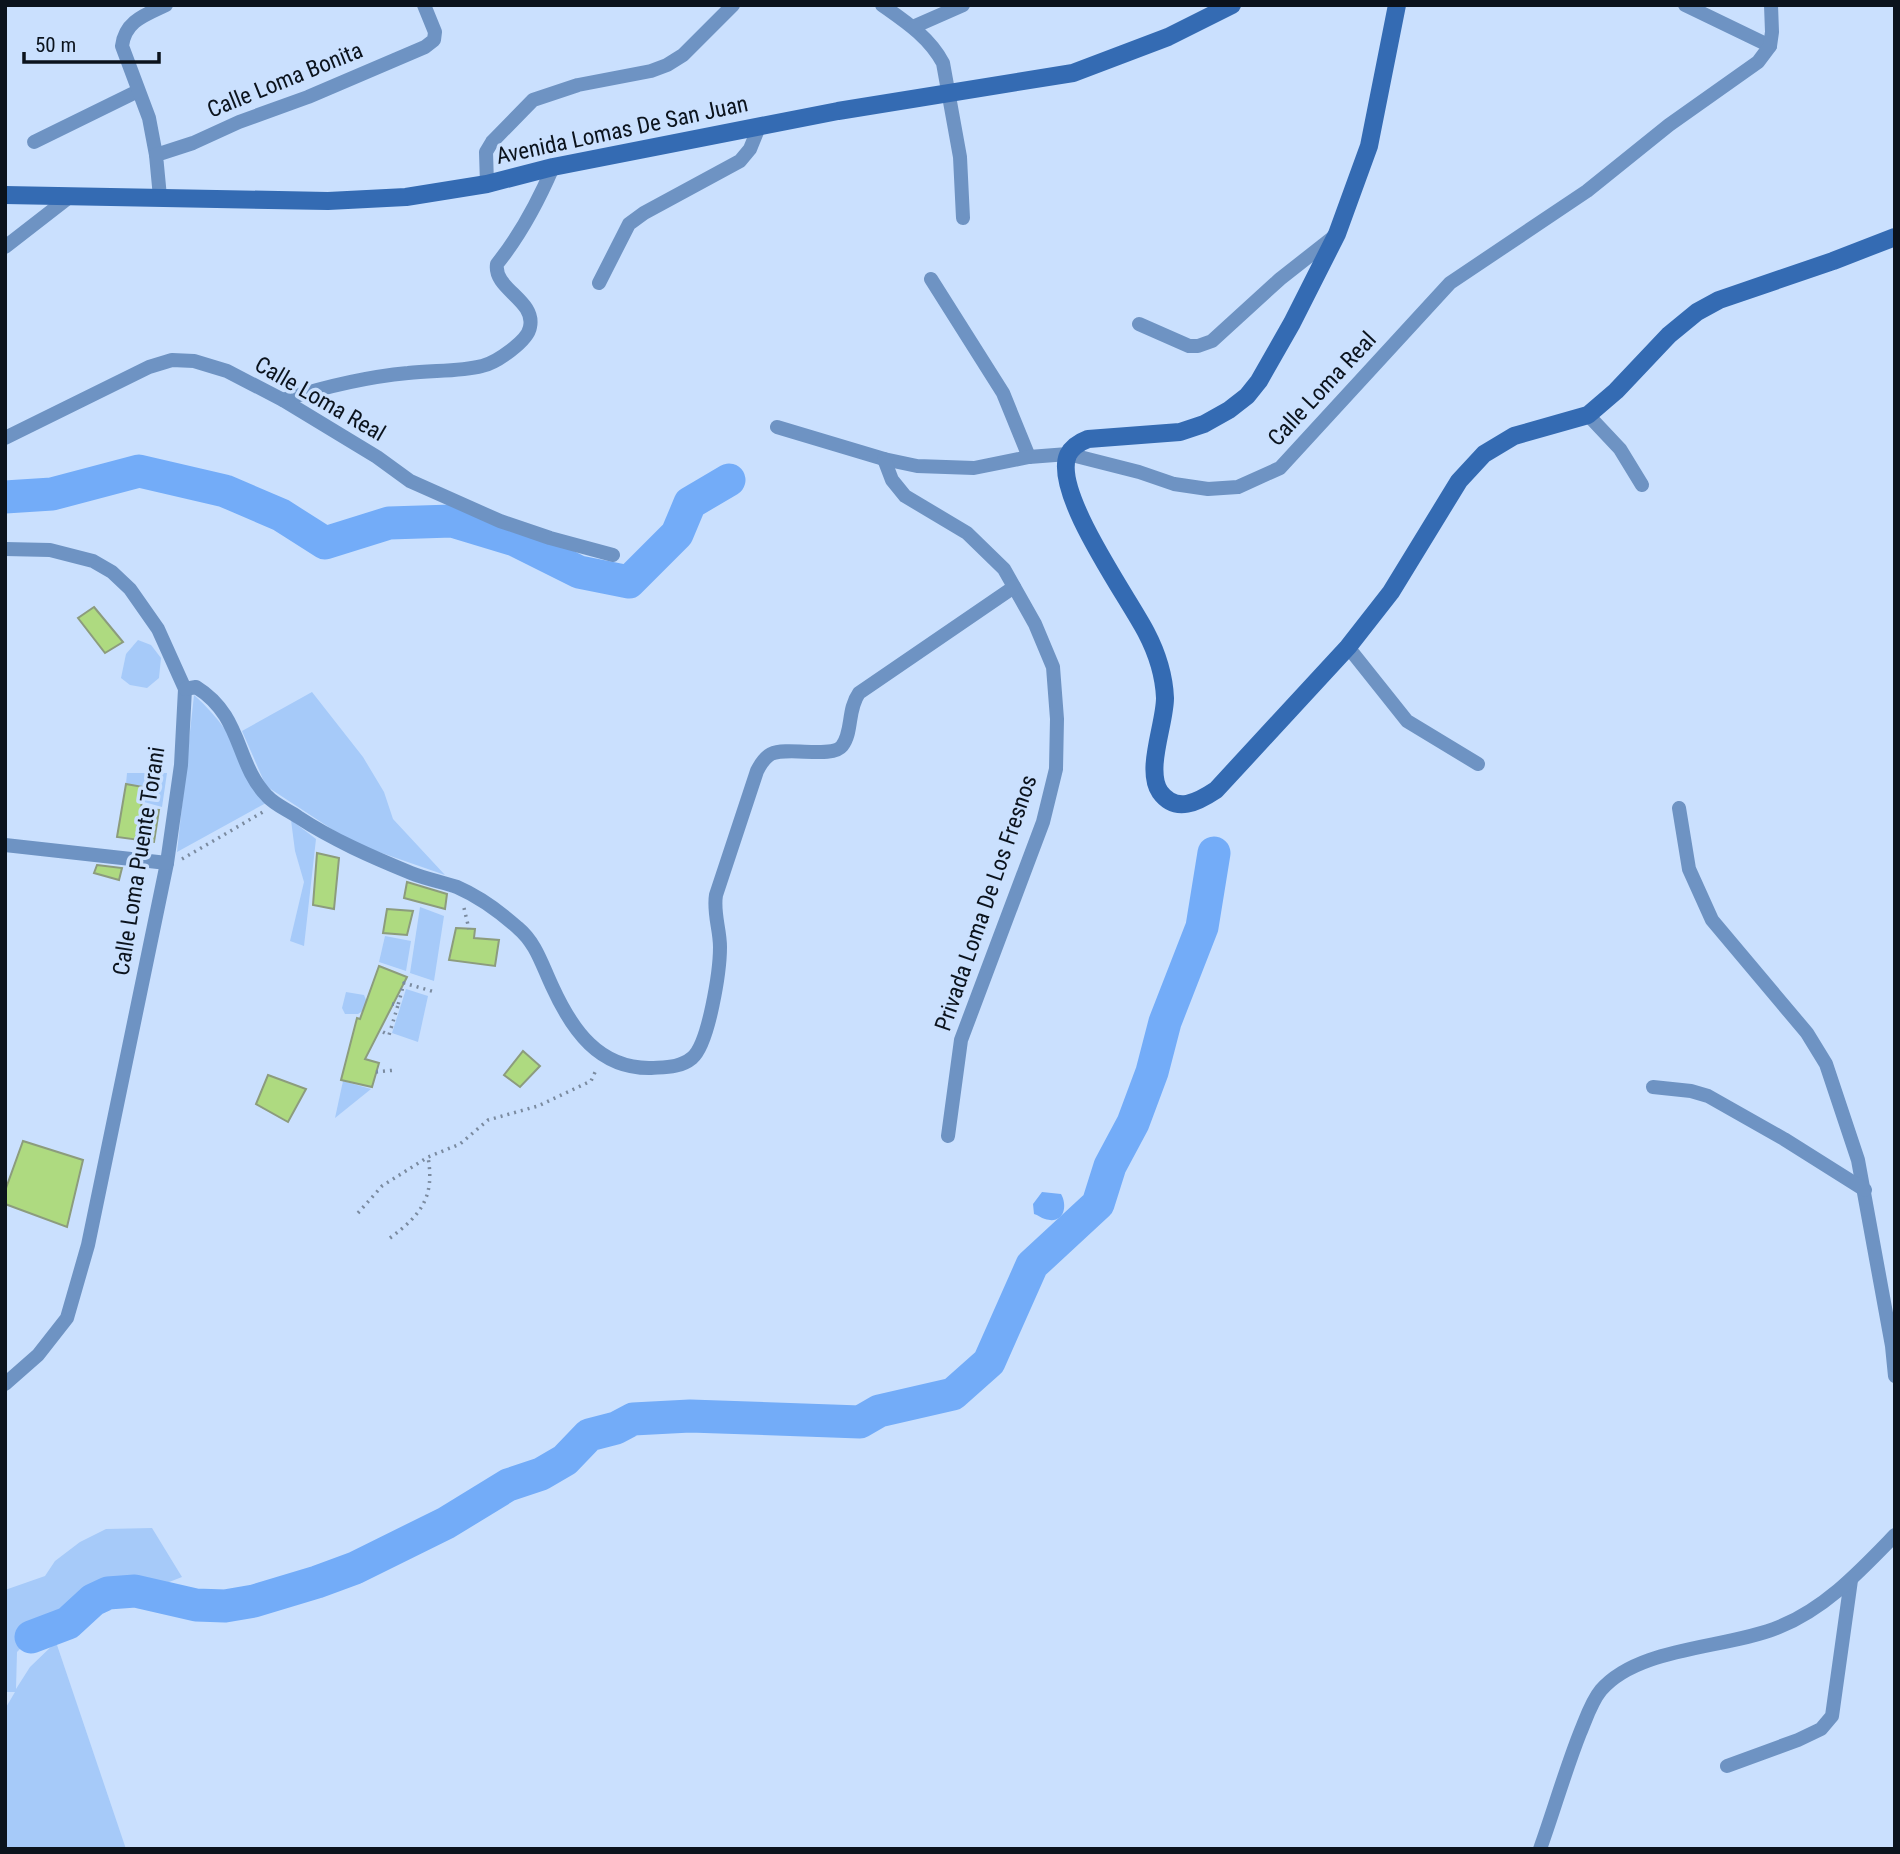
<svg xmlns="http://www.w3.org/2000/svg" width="1900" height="1854" font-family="'Roboto Condensed',sans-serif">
<rect width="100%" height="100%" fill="#cae0fe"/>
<g fill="#a6caf9">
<polygon points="138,640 151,645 161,658 159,678 147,688 130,685 121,678 126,654"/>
<polygon points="312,692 363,757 384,792 393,819 445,875 353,843 266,786 242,731"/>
<path d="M 194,695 C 231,728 244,760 266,803 L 177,852 Z"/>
<polygon points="127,773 167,773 162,807 144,802 143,787 126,784"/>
<polygon points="291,820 316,839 304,946 290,941 304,882 295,851"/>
<polygon points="420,907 444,916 434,981 410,973"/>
<polygon points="385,936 411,941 406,971 379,962"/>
<polygon points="406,989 428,996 418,1042 392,1033"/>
<polygon points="346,992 364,995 369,1007 358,1014 345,1014 342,1008"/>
<polygon points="343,1081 371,1089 335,1118"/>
<polygon points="152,1528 182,1577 35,1634 17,1652 16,1689 30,1667 56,1642 126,1849 5,1849 5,1709 15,1692 5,1692 5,1590 45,1576 55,1561 80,1542 106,1529"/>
</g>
<path fill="#73acf8" d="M 1042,1192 L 1061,1194 C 1068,1206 1064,1225 1045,1219 C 1041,1218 1038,1215 1034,1214 L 1033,1204 Z"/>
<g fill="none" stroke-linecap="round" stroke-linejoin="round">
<g stroke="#73acf8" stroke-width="33">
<polyline points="5,497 52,494 139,471 225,491 281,515 325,543 389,523 452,521 515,540 579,572 629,582 677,534 690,503 729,480"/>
<polyline points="31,1637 68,1623 93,1600 108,1593 135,1591 196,1605 225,1606 254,1601 317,1582 355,1568 446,1523 508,1485 541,1474 565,1460 589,1435 616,1428 633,1419 690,1416 860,1422 879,1411 953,1394 989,1362 1032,1265 1098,1204 1110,1166 1133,1123 1152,1072 1165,1022 1202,927 1214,853"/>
</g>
</g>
<g fill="#aeda80" stroke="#8c9c7d" stroke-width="2">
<polygon points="94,607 123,642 105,653 78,618"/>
<polygon points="126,784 143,787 141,809 159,810 154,842 117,837"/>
<polygon points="317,853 339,858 334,909 313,905"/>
<polygon points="97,865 122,868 119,880 94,873"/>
<polygon points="407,882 447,894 445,909 404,898"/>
<polygon points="387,909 413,911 407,935 383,933"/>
<polygon points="456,928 475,929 474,938 499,940 495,966 449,960"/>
<polygon points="379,966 407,977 365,1059 379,1063 372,1087 341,1080 357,1018 360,1019"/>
<polygon points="523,1051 540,1066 520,1087 504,1075"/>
<polygon points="268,1075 306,1089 288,1122 256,1104"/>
<polygon points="23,1141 83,1160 67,1227 5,1204 5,1191"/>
</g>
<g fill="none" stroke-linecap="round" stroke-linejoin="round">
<g stroke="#7b8ba0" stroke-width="3.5" stroke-dasharray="2 5" stroke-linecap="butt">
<polyline points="182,859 263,812"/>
<polyline points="464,908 469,929"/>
<polyline points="392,1004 398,1005 404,983 435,992"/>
<polyline points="383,1032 389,1035 398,1005"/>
<polyline points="376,1072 396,1070"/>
<polyline points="358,1213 382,1186 428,1157 460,1144 488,1120 538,1106 591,1081 597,1068"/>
<path d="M 390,1238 C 421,1215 435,1197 428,1157"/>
</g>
<g stroke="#6e93c3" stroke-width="14">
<path d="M 882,5 C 906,22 929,37 943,63 L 960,157 L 963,218"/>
<polyline points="1685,5 1770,46"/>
<polyline points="913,27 963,5"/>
<polyline points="34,142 138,91"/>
<path d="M 156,155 L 149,118 L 122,46 C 125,21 145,15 166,5"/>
<polyline points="487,184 486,152 492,142 533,100 578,85 651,71 667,65 683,55 733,5"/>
<polyline points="160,197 156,155 193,143 239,122 308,97 425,47 434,40 435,32 424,5"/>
<polyline points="5,247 72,195"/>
<polyline points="931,279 1003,393 1029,457"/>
<polyline points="599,283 629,224 644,213 740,161 750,149 759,127"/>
<polyline points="1139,324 1189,346 1198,346 1212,341 1280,279 1336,235"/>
<path d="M 283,400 C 324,387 365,377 408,373 C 432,370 459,372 482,366 C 496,363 528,341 530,327 C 536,300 493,289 497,264 C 521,234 538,202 553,167"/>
<polyline points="1588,415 1620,449 1642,485"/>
<polyline points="777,427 884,459 917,466 974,468 1029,457 1068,454 1139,472 1174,484 1208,489 1238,487 1280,468 1450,283 1587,191 1669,125 1758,62 1770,46 1772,32 1771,5"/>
<polyline points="5,438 149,367 172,360 194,361 227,371 283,400 377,457 410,481 500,521 550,538 613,555"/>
<polyline points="884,459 892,480 905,496 967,533 1004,569 1035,624 1053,667 1057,719 1056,769 1043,822 961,1040 948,1136"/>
<polyline points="5,549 50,550 93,561 112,572 130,589 158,629 185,689 181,765 167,863 88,1245 67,1318 38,1355 5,1384"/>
<polyline points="1348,647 1407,721 1478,764"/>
<path d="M 185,689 L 196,687 C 243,716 235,763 267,796 C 275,805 288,810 298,817 C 333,840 372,857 411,873 C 426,879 442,882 457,887 C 480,897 499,911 518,928 C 536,943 542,965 552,986 C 572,1030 599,1069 651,1068 C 665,1067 680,1068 692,1058 C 709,1044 720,970 720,947 C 720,929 713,913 716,895 L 757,771 C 760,765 764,758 771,754 C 788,746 832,759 842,746 C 853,732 847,710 859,693 L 1014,587"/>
<polyline points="1679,808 1689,869 1712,920 1807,1033 1826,1064 1858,1160 1892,1346 1895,1376"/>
<polyline points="5,845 167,863"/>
<polyline points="1653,1087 1691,1091 1708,1096 1784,1139 1865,1190"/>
<polyline points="1727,1766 1798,1740 1821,1729 1832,1716 1851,1580"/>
<path d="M 1540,1849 C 1554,1810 1565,1771 1580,1733 C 1586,1719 1591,1702 1601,1690 C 1639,1646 1726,1649 1779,1627 C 1826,1608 1860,1571 1895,1535"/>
</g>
<g stroke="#346bb3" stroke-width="18">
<path d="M 1397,5 L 1369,146 L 1337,234 L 1292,323 L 1259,381 L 1247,396 L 1229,410 L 1204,424 L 1180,432 L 1088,439 C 1080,442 1072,447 1068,455 C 1052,492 1128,597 1146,632 C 1157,653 1164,674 1165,698 C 1165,724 1145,770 1160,792 C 1176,814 1198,802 1216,790 L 1348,647 L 1391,592 L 1459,481 L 1484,454 L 1514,436 L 1588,415 L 1616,391 L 1669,335 L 1697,312 L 1719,300 L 1833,261 L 1895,237"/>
<polyline points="5,195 328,201 406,197 487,184 553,167 838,111 1073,73 1168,37 1232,5"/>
</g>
</g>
<g text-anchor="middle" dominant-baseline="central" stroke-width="7" stroke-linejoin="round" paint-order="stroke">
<g font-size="23" fill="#0b131d" stroke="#cae0fe">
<text transform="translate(285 80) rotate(-22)">Calle Loma Bonita</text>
<text transform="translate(622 130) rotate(-12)">Avenida Lomas De San Juan</text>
<text transform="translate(1322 389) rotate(-47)">Calle Loma Real</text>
<text transform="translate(320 399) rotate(30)">Calle Loma Real</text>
<text transform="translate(139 861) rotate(-81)">Calle Loma Puente Torani</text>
<text transform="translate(986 903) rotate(-71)">Privada Loma De Los Fresnos</text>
</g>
</g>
<rect width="1900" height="1854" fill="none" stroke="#0b131d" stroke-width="14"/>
<path d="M24 52v10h135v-10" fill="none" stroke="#0b131d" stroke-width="3.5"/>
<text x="35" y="52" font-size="21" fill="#0b131d" stroke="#cae0fe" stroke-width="5" paint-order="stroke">50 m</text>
</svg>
